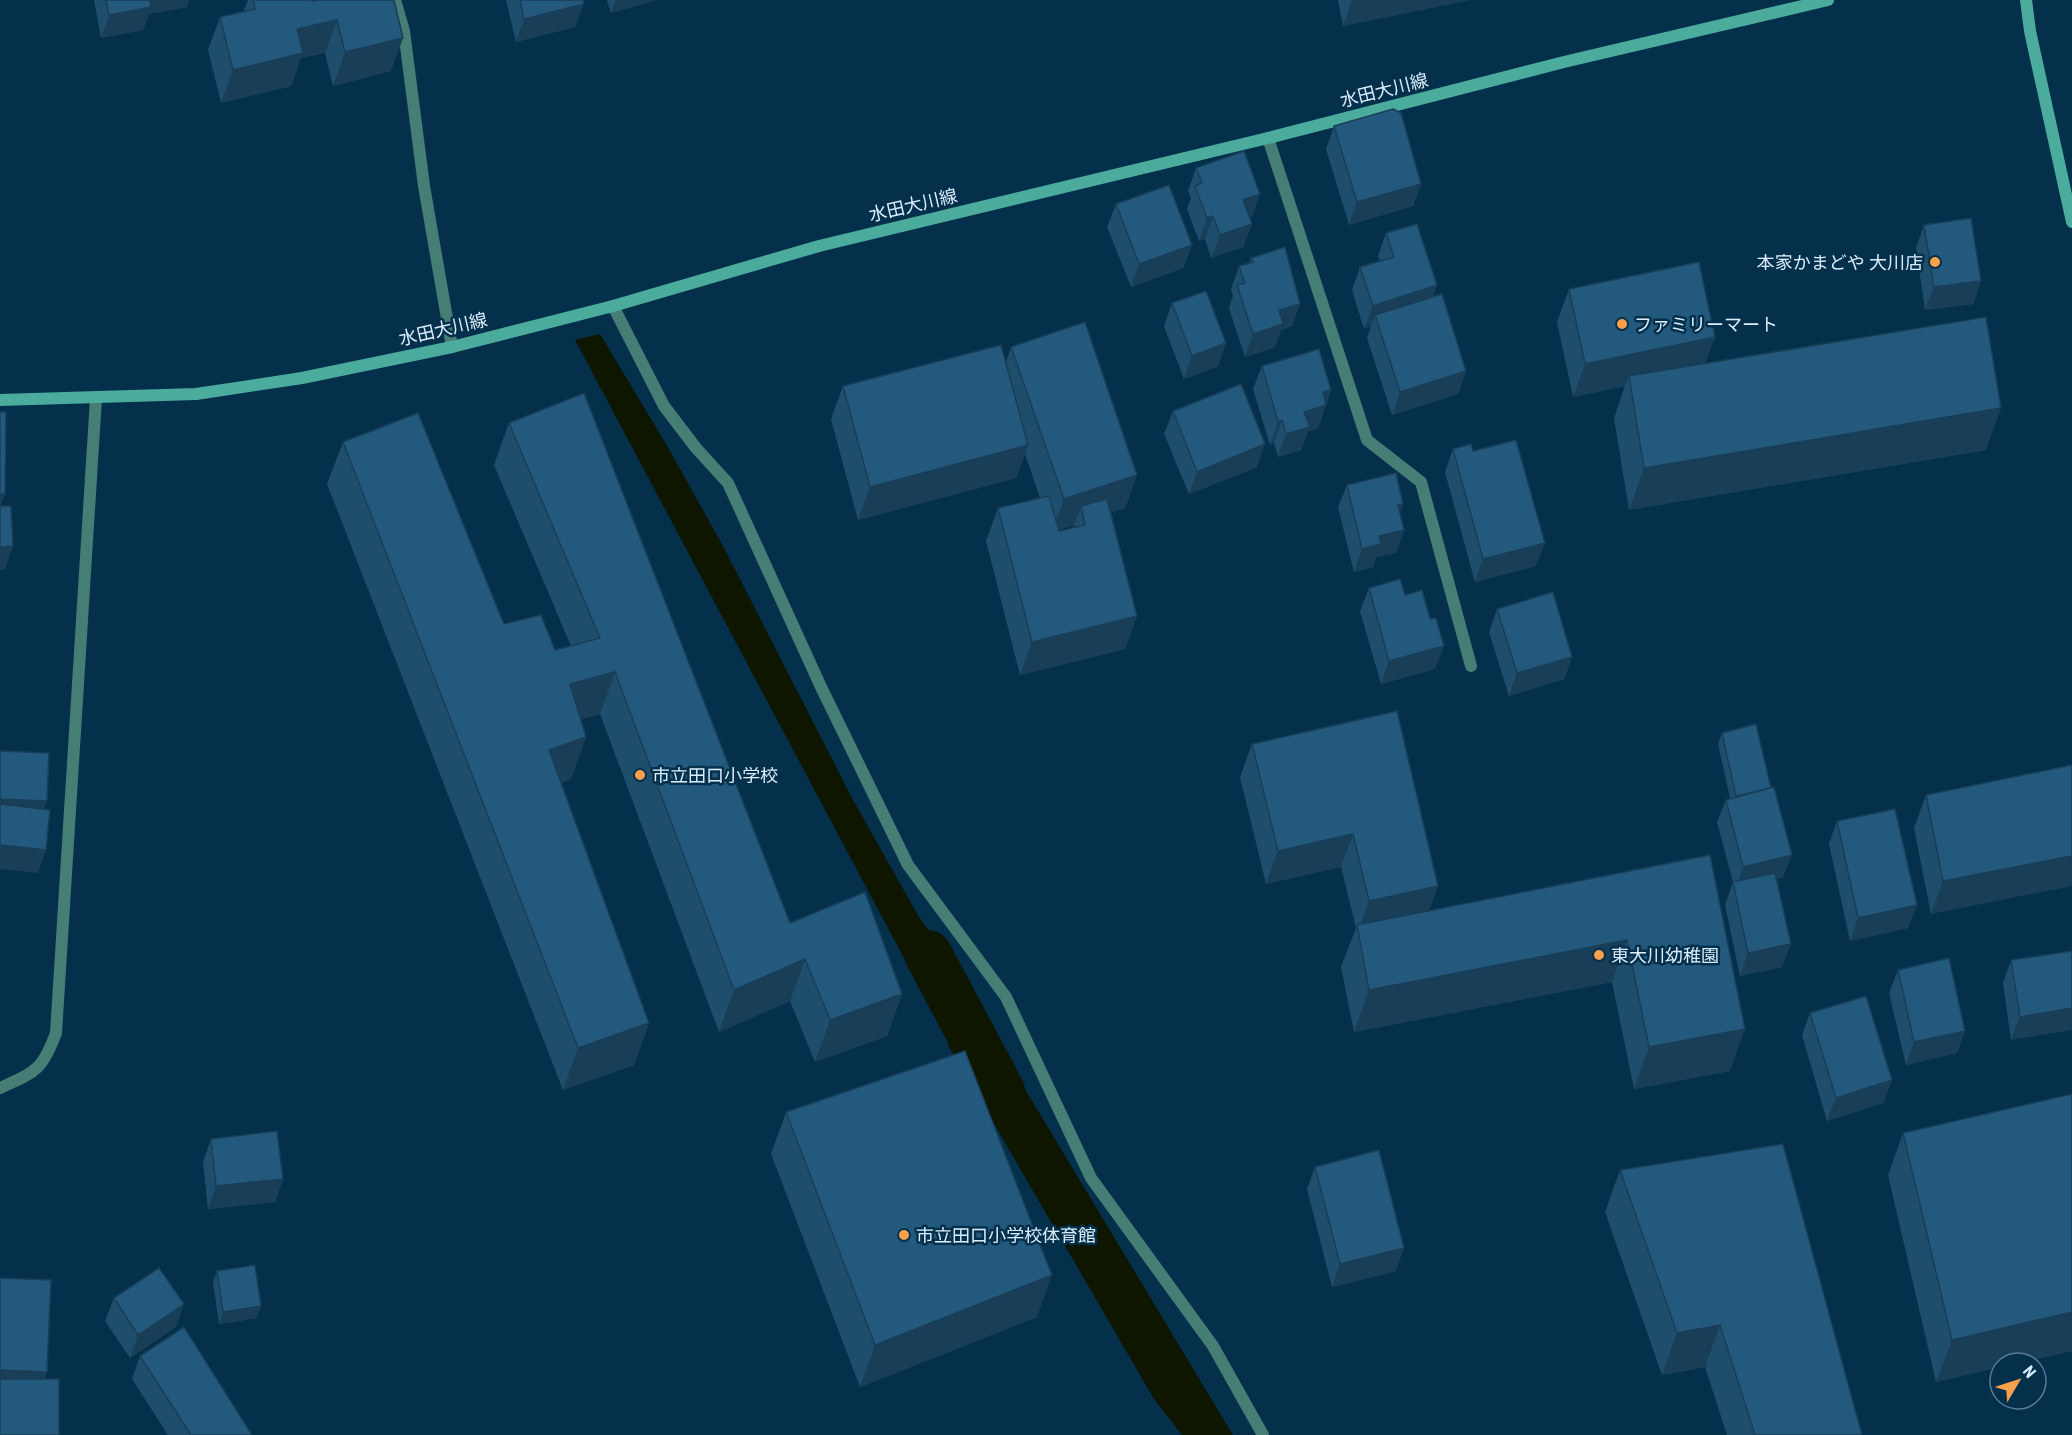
<svg xmlns="http://www.w3.org/2000/svg" width="2072" height="1435" font-family="'Roboto Condensed','Noto Sans JP',sans-serif">
<rect width="100%" height="100%" fill="#04304c"/>
<g fill="#0e1600">
<polygon points="600,334 666,444 722,544 853,800 919,917 977,999 939,1024 575,340"/>
<polygon points="987,1026 1233,1435 1182,1435 1154,1399 947,1043"/>
</g>
<g fill="none" stroke-linecap="round" stroke-linejoin="round">
<polyline stroke="#0e1600" stroke-width="48" points="928,954 1001,1091"/>
<g stroke="#467e75" stroke-width="12">
<polyline points="395,0 404,31 424,186 452,347"/>
<polyline points="1268,138 1367,440 1421,482 1471,666"/>
<polyline points="613,306 664,406 696,448 728,483 821,687 908,865 1006,997 1091,1178 1213,1346 1263,1435"/>
<path d="M 0,1088 C 35,1072 42,1071 56,1033 L 96,398"/>
</g>
<g stroke="#4bac9d" stroke-width="12">
<polyline points="2026,0 2030,31 2072,222"/>
<polyline points="0,400 196,394 302,378 452,347 613,306 819,246 1268,138 1564,62 1828,0"/>
</g>
</g>
<g fill="#1f4d6c" fill-rule="evenodd">
<polygon points="94,0 189,0 187,7 149,14 143,30 101,38"/>
<polygon points="248,0 394,0 391,71 333,86 325,53 301,58 291,86 221,103 208,50 220,17 243,12"/>
<polygon points="506,0 583,0 575,27 516,42"/>
<polygon points="607,0 656,0 611,13"/>
<polygon points="1338,0 1470,0 1343,26"/>
<polygon points="1334,126 1421,184 1413,206 1349,225 1326,149"/>
<polygon points="1196,168 1252,217 1250,218 1252,224 1243,247 1211,258 1205,239 1199,241 1187,209 1191,198 1188,191"/>
<polygon points="1116,204 1192,245 1183,268 1131,287 1107,227"/>
<polygon points="1924,225 1981,281 1973,304 1925,310 1916,248"/>
<polygon points="1386,233 1433,297 1466,371 1458,394 1392,415 1367,338 1371,326 1364,329 1352,290 1360,267 1380,261 1378,256"/>
<polygon points="1251,258 1292,326 1281,330 1275,347 1245,357 1229,308 1233,296 1231,289 1239,266 1249,263"/>
<polygon points="1569,289 1706,363 1986,450 1629,510 1614,418 1625,386 1573,397 1557,322"/>
<polygon points="1172,303 1226,343 1218,366 1184,379 1164,326"/>
<path d="M 1011,347 L 1137,475 L 1125,508 L 1111,512 L 1137,616 L 1125,649 L 1020,675 L 986,541 L 998,508 L 1040,498 L 1025,454 L 1016,478 L 858,520 L 831,419 L 843,386 L 1006,362 ZM 1074,525 L 1073,528 L 1059,531 L 1058,530 Z"/>
<polygon points="1262,366 1331,390 1318,428 1308,431 1301,450 1278,457 1274,443 1270,445 1253,389"/>
<polygon points="1173,411 1257,467 1189,494 1164,434"/>
<polygon points="509,423 790,923 902,994 887,1036 815,1062 790,1001 719,1032 600,714 581,719 586,737 571,779 561,783 649,1023 634,1065 563,1090 327,484 343,442 504,624 555,650 571,646 494,465"/>
<polygon points="1453,449 1473,451 1536,566 1475,582 1445,472"/>
<polygon points="1347,485 1400,514 1404,530 1396,553 1376,557 1373,567 1354,572 1338,507"/>
<polygon points="1369,588 1405,595 1435,669 1381,684 1360,611"/>
<polygon points="1497,609 1572,657 1564,679 1509,696 1489,632"/>
<polygon points="1397,711 1429,911 1710,855 1730,1071 1634,1089 1612,982 1354,1032 1341,967 1356,928 1341,867 1266,884 1240,777 1252,744"/>
<polygon points="1722,733 1783,877 1777,879 1782,967 1740,976 1725,905 1733,882 1717,822 1726,800 1730,798 1718,744"/>
<polygon points="2072,765 1931,914 1914,828 1926,795"/>
<polygon points="1837,821 1908,928 1850,941 1829,844"/>
<polygon points="2072,951 2011,1040 2003,983 2011,960"/>
<polygon points="1898,970 1965,1031 1957,1053 1906,1065 1889,993"/>
<polygon points="1810,1013 1892,1080 1883,1103 1827,1121 1802,1035"/>
<polygon points="2072,1094 2072,1351 2019,1363 2000,1363 2000,1367 1936,1382 1888,1175 1903,1133"/>
<polygon points="786,1112 1037,1317 860,1387 771,1154"/>
<polygon points="211,1139 283,1179 275,1202 208,1209 203,1162"/>
<polygon points="1315,1167 1396,1271 1332,1287 1307,1189"/>
<polygon points="1620,1170 1862,1435 1727,1435 1705,1367 1662,1375 1605,1212"/>
<polygon points="217,1271 257,1318 219,1324 213,1282"/>
<polygon points="114,1298 176,1327 130,1358 105,1321"/>
<polygon points="140,1356 252,1435 168,1435 132,1379"/>
</g>
<g fill="#193e58">
<polygon points="146,0 189,0 187,7 149,14 143,30 101,38 109,15"/>
<polygon points="616,0 656,0 611,13"/>
<polygon points="1352,0 1470,0 1343,26"/>
<polygon points="584,4 575,27 516,42 524,19"/>
<polygon points="337,20 325,53 301,58 291,86 221,103 233,70 297,29"/>
<polygon points="403,38 391,71 333,86 345,52"/>
<polygon points="1421,184 1413,206 1349,225 1357,202"/>
<polygon points="1260,194 1252,217 1235,223 1243,200"/>
<polygon points="1213,216 1205,239 1199,241 1207,218"/>
<polygon points="1252,224 1243,247 1211,258 1220,235"/>
<polygon points="1192,245 1183,268 1131,287 1139,264"/>
<polygon points="1981,281 1973,304 1925,310 1934,287"/>
<polygon points="1437,285 1429,307 1375,315 1371,326 1364,329 1373,306"/>
<polygon points="1300,304 1292,326 1281,330 1275,347 1245,357 1253,334 1279,310"/>
<polygon points="1715,337 1703,370 1629,376 1625,386 1573,397 1585,364"/>
<polygon points="1226,343 1218,366 1184,379 1192,356"/>
<polygon points="1466,371 1458,394 1392,415 1400,392"/>
<polygon points="1331,390 1318,428 1308,431 1301,450 1278,457 1286,434 1304,412 1323,392"/>
<polygon points="2001,408 1986,450 1629,510 1644,468"/>
<polygon points="1282,420 1274,443 1270,445 1278,422"/>
<polygon points="1265,444 1257,467 1189,494 1197,472"/>
<polygon points="1028,445 1016,478 858,520 870,487"/>
<polygon points="1137,475 1125,508 1085,521 1081,506 1074,525 1052,532 1064,499"/>
<polygon points="0,494 5,494 0,508"/>
<polygon points="1403,504 1395,527 1398,505"/>
<polygon points="1404,530 1396,553 1376,557 1373,567 1354,572 1362,549 1379,536"/>
<polygon points="1545,543 1536,566 1475,582 1483,559"/>
<polygon points="13,546 5,569 0,570 0,547"/>
<polygon points="1137,616 1125,649 1020,675 1032,642"/>
<polygon points="1444,646 1435,669 1381,684 1389,661"/>
<polygon points="1572,657 1564,679 1509,696 1517,673"/>
<polygon points="615,672 600,714 555,726 570,684"/>
<polygon points="586,737 571,779 533,792 549,750"/>
<polygon points="0,799 47,801 39,824 0,823"/>
<polygon points="1353,834 1341,867 1266,884 1278,851"/>
<polygon points="0,845 46,850 38,873 0,869"/>
<polygon points="1792,855 1783,877 1735,890 1743,867"/>
<polygon points="2072,856 2072,886 1931,914 1943,881"/>
<polygon points="1438,886 1426,919 1358,932 1369,901"/>
<polygon points="1917,905 1908,928 1850,941 1858,918"/>
<polygon points="1627,940 1612,982 1354,1032 1369,990"/>
<polygon points="1791,944 1782,967 1740,976 1748,953"/>
<polygon points="805,959 790,1001 719,1032 734,990"/>
<polygon points="902,994 887,1036 815,1062 830,1020"/>
<polygon points="2072,1008 2072,1030 2011,1040 2020,1017"/>
<polygon points="649,1023 634,1065 563,1090 578,1048"/>
<polygon points="1745,1029 1730,1071 1634,1089 1649,1047"/>
<polygon points="1965,1031 1957,1053 1906,1065 1914,1042"/>
<polygon points="1892,1080 1883,1103 1827,1121 1836,1098"/>
<polygon points="283,1179 275,1202 208,1209 216,1186"/>
<polygon points="1404,1248 1396,1271 1332,1287 1340,1264"/>
<polygon points="1052,1275 1037,1317 860,1387 875,1345"/>
<polygon points="184,1304 176,1327 130,1358 138,1335"/>
<polygon points="261,1306 257,1318 219,1324 223,1312"/>
<polygon points="2072,1312 2072,1351 2019,1363 2000,1363 2000,1367 1936,1382 1952,1340"/>
<polygon points="1720,1325 1705,1367 1662,1375 1677,1333"/>
<polygon points="0,1370 47,1372 39,1395 0,1393"/>
</g>
<g fill="#24597e" stroke="#193e58" stroke-width="1.5">
<polygon points="106,0 150,0 151,7 109,15"/>
<polygon points="253,0 312,0 312,1 317,0 394,0 403,38 345,52 337,20 297,29 303,53 233,70 220,17 255,9"/>
<polygon points="520,0 583,0 584,4 524,19"/>
<polygon points="1393,109 1401,113 1421,184 1357,202 1334,126"/>
<polygon points="1244,151 1260,194 1243,200 1252,224 1220,235 1213,216 1207,218 1195,186 1202,183 1196,168"/>
<polygon points="1169,185 1192,245 1139,264 1116,204"/>
<polygon points="1971,218 1981,281 1934,287 1924,225"/>
<polygon points="1417,224 1437,285 1373,306 1360,267 1394,257 1386,233"/>
<polygon points="1285,247 1300,304 1279,310 1283,324 1253,334 1237,285 1245,283 1239,266 1253,262 1251,258"/>
<polygon points="1699,262 1715,337 1585,364 1569,289"/>
<polygon points="1206,291 1226,343 1192,356 1172,303"/>
<polygon points="1442,294 1466,371 1400,392 1375,315"/>
<polygon points="1986,317 2001,408 1644,468 1629,376"/>
<polygon points="1085,322 1137,475 1064,499 1011,347"/>
<polygon points="1001,345 1028,445 870,487 843,386"/>
<polygon points="1319,349 1331,390 1323,392 1326,405 1304,412 1310,427 1286,434 1282,420 1278,422 1262,366"/>
<polygon points="1241,384 1265,444 1197,472 1173,411"/>
<polygon points="584,393 790,923 865,892 902,994 830,1020 805,959 734,990 615,672 570,684 586,737 549,750 649,1023 578,1048 343,442 418,413 504,624 541,615 555,650 600,638 509,423"/>
<polygon points="0,412 6,412 5,494 0,494"/>
<polygon points="1516,440 1545,543 1483,559 1453,449 1471,444 1473,451"/>
<polygon points="1396,473 1403,504 1398,505 1404,530 1379,536 1381,544 1362,549 1347,485"/>
<polygon points="1049,496 1059,531 1085,525 1081,506 1107,499 1137,616 1032,642 998,508"/>
<polygon points="0,506 11,506 13,546 0,547"/>
<polygon points="1400,579 1405,595 1422,590 1430,619 1436,618 1444,646 1389,661 1369,588"/>
<polygon points="1553,592 1572,657 1517,673 1497,609"/>
<polygon points="1397,711 1438,886 1369,901 1353,834 1278,851 1252,744"/>
<polygon points="1756,724 1771,788 1736,796 1722,733"/>
<polygon points="0,751 49,753 47,801 0,799"/>
<polygon points="2072,765 2072,856 1943,881 1926,795"/>
<polygon points="1774,787 1792,855 1743,867 1726,800"/>
<polygon points="0,804 50,810 46,850 0,845"/>
<polygon points="1895,809 1917,905 1858,918 1837,821"/>
<polygon points="1710,855 1745,1029 1649,1047 1627,940 1369,990 1357,925"/>
<polygon points="1775,873 1791,944 1748,953 1733,882"/>
<polygon points="2072,951 2072,1008 2020,1017 2011,960"/>
<polygon points="1949,958 1965,1031 1914,1042 1898,970"/>
<polygon points="1866,996 1892,1080 1836,1098 1810,1013"/>
<polygon points="965,1051 1052,1275 875,1345 786,1112"/>
<polygon points="2072,1094 2072,1312 1952,1340 1903,1133"/>
<polygon points="277,1131 283,1179 216,1186 211,1139"/>
<polygon points="1783,1144 1862,1435 1755,1435 1720,1325 1677,1333 1620,1170"/>
<polygon points="1379,1150 1404,1248 1340,1264 1315,1167"/>
<polygon points="255,1265 261,1306 223,1312 217,1271"/>
<polygon points="159,1268 184,1304 138,1335 114,1298"/>
<polygon points="0,1278 51,1280 47,1372 0,1370"/>
<polygon points="184,1327 252,1435 191,1435 140,1356"/>
<rect x="0" y="1379" width="59" height="56"/>
</g>
<g fill="#f8a14a" stroke="#04304c" stroke-width="2">
<circle cx="1935" cy="262" r="6"/>
<circle cx="1622" cy="324" r="6"/>
<circle cx="640" cy="775" r="6"/>
<circle cx="1599" cy="955" r="6"/>
<circle cx="904" cy="1235" r="6"/>
</g>
<g text-anchor="middle" dominant-baseline="central" stroke-width="5" stroke-linejoin="round" paint-order="stroke">
<g font-size="18" fill="#dbedfb" stroke="#04304c">
<text transform="translate(1384 90) rotate(-14)">水田大川線</text>
<text transform="translate(913 205) rotate(-13)">水田大川線</text>
<text transform="translate(443 329) rotate(-13)">水田大川線</text>
</g>
<g font-size="18" fill="#dbedfb" stroke="#04304c" text-anchor="start">
<text x="1923" y="262" text-anchor="end">本家かまどや 大川店</text>
<text x="1634" y="324">ファミリーマート</text>
<text x="652" y="775">市立田口小学校</text>
<text x="1611" y="955">東大川幼稚園</text>
<text x="916" y="1235">市立田口小学校体育館</text>
</g>
</g>
<g transform="translate(2018 1381) rotate(51)"><circle r="28" fill="#04304c" stroke="#5a7c92" stroke-width="1.5"/>
<path d="M0-4.5L10 22L0 15L-10 22Z" fill="#f8a14a"/>
<text y="-9" font-size="16" font-weight="bold" text-anchor="middle" fill="#dbedfb">N</text>
</g>
</svg>
